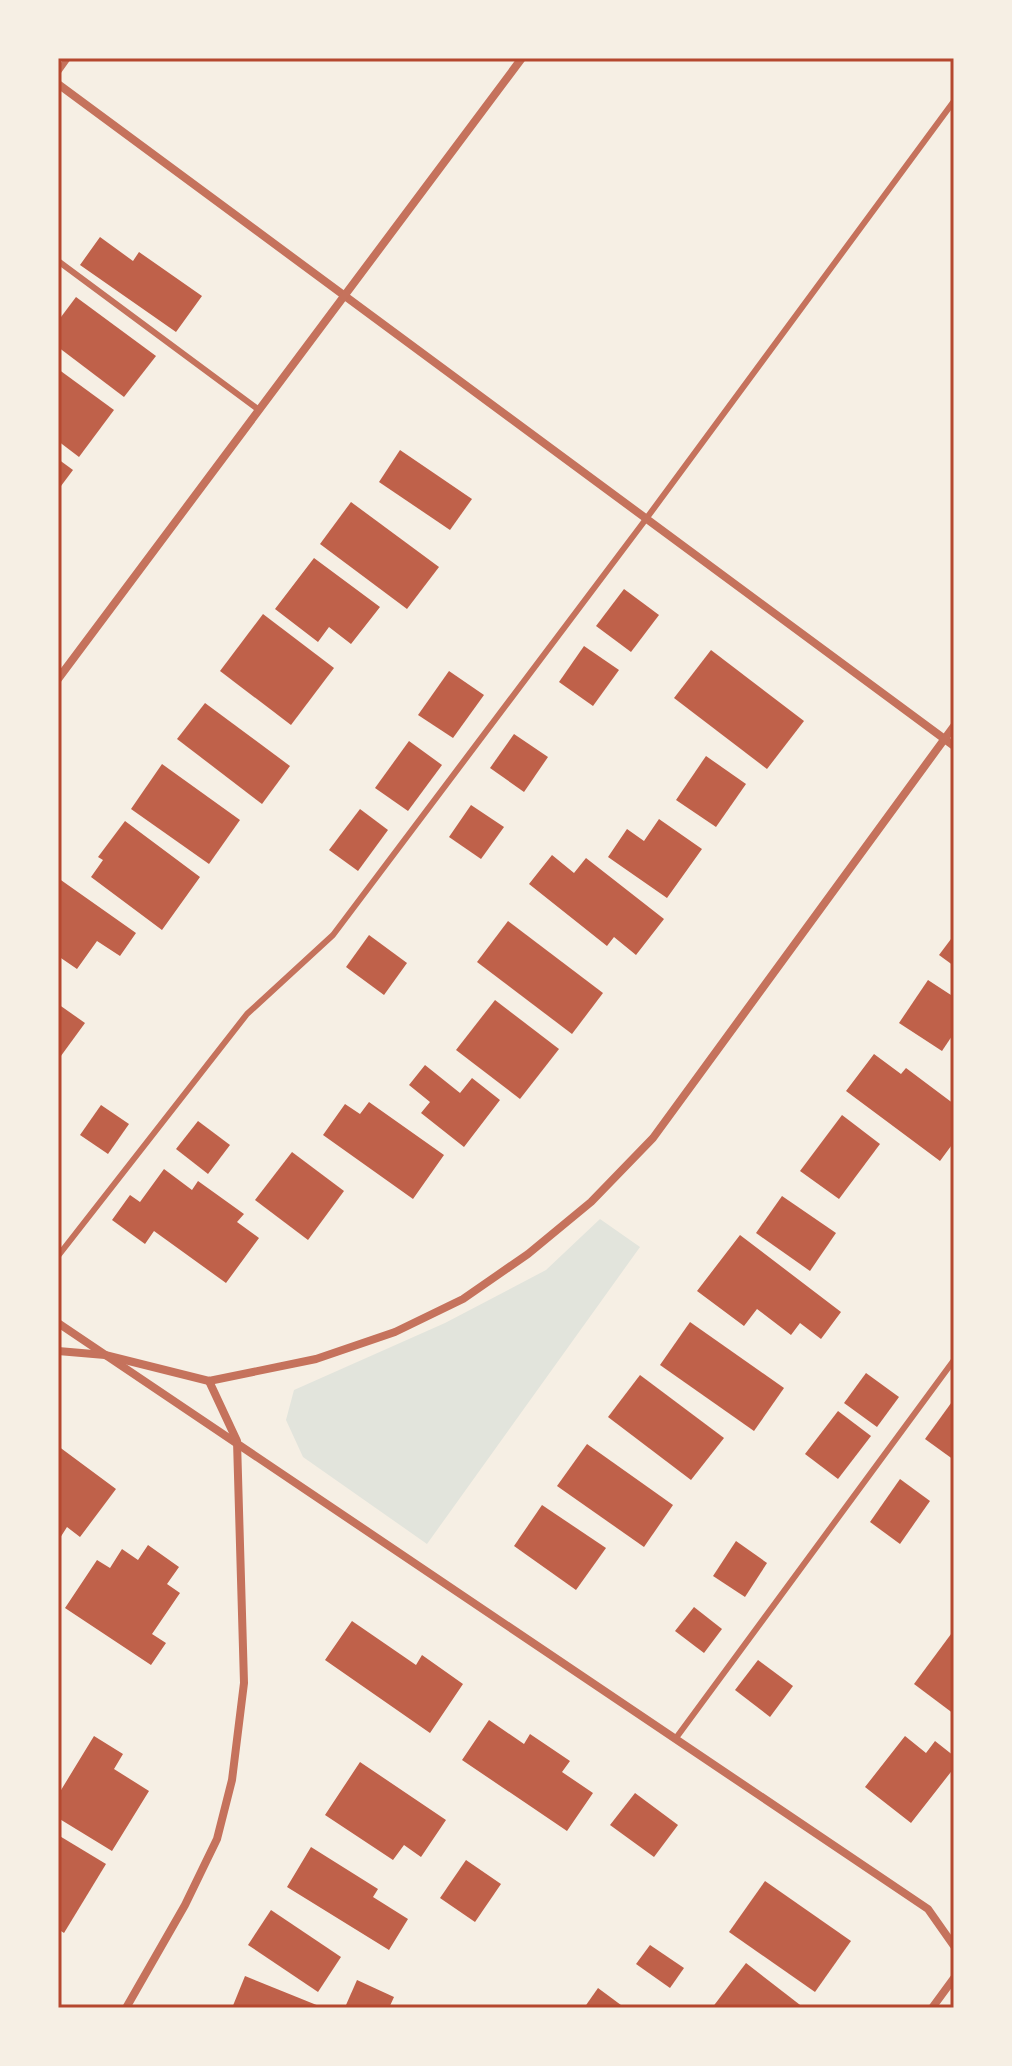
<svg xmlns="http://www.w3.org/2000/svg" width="1012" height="2066" font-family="'Work Sans',sans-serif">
<rect width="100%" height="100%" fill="#f6efe4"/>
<polygon fill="#e2e4dc" points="600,1219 640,1247 427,1544 303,1457 286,1420 294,1390 445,1323 546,1270"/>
<g fill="#bf614a">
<polygon points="100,237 133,261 139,252 202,296 176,332 80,265"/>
<polygon points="76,297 156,356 124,397 58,347 58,321"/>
<polygon points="58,369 114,410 79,457 58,441"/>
<polygon points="400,450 472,499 450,530 379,482"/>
<polygon points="58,459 73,470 58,490"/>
<polygon points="351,502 439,567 407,609 320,544"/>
<polygon points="314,558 380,607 351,644 329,627 318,642 275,609"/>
<polygon points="624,589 659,615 631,652 596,626"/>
<polygon points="263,614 334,668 291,725 220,671"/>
<polygon points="584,646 619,670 593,706 559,682"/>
<polygon points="711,650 804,721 767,769 674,698"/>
<polygon points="449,671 484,695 453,738 418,715"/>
<polygon points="205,703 290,766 262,804 177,739"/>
<polygon points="514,734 548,757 524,792 490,768"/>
<polygon points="409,741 442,765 408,811 375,788"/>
<polygon points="706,756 746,784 716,827 676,800"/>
<polygon points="162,764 240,820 209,864 131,809"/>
<polygon points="471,805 504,827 481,859 449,837"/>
<polygon points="360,809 388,830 358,871 329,850"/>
<polygon points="659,819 702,849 667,898 608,857 627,829 644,841"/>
<polygon points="125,821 200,877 162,930 91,877 103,860 98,857"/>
<polygon points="552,855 574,873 586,858 664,919 636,955 614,937 607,946 529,884"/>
<polygon points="58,878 136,933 120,956 97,941 77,969 58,956"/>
<polygon points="508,921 603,993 572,1034 477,962"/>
<polygon points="369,935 407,963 384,995 346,967"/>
<polygon points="954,935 954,966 939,955"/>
<polygon points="928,980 954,997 954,1033 942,1051 899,1023"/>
<polygon points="495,1000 559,1049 520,1099 456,1050"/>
<polygon points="58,1004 85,1023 58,1060"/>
<polygon points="874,1054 901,1074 906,1068 954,1104 954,1142 940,1161 846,1091"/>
<polygon points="425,1065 460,1093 472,1078 500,1100 464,1147 421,1113 430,1102 409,1085"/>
<polygon points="369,1102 444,1155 413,1199 323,1135 345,1104 360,1114"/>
<polygon points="101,1105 129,1124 108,1154 80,1135"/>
<polygon points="842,1115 880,1144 839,1199 800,1171"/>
<polygon points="198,1121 230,1145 208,1174 176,1149"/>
<polygon points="292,1152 344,1191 308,1240 255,1200"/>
<polygon points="164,1169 192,1190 198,1181 244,1214 237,1222 259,1238 226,1283 154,1231 145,1244 112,1220 130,1195 140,1202"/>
<polygon points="782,1196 836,1233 810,1271 756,1233"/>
<polygon points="740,1235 841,1312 821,1339 800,1323 791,1335 757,1309 744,1326 697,1291"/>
<polygon points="690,1322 784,1388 754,1431 660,1365"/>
<polygon points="866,1373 899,1397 877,1427 844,1403"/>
<polygon points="640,1375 724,1438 691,1480 608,1417"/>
<polygon points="954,1399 954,1460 925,1439"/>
<polygon points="838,1411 871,1436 838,1479 805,1454"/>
<polygon points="587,1444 673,1505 644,1547 557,1486"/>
<polygon points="58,1446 116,1489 80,1537 67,1527 60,1538 58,1536"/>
<polygon points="900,1479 930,1501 900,1544 870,1522"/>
<polygon points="542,1505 606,1548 576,1590 514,1546"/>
<polygon points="736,1541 767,1563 745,1597 713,1576"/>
<polygon points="148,1545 179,1567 167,1584 180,1593 152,1634 166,1643 151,1665 65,1608 97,1560 110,1568 122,1549 138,1560"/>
<polygon points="694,1607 722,1629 704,1653 675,1631"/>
<polygon points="352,1621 416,1665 422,1655 463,1684 430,1733 325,1660"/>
<polygon points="954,1630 954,1714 914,1684"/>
<polygon points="758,1660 793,1686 770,1717 735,1690"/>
<polygon points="489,1720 524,1744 530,1734 570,1761 562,1772 593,1793 567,1831 462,1760"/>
<polygon points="94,1736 123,1754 114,1769 149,1791 112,1851 58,1818 58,1795"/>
<polygon points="905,1736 926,1753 935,1741 954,1756 954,1768 911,1823 865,1787"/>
<polygon points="360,1762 446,1820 421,1857 404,1845 393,1860 325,1815"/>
<polygon points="635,1793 678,1825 654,1857 610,1825"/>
<polygon points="58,1835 106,1864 64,1933 58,1929"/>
<polygon points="311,1847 378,1889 373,1897 408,1919 389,1950 287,1887"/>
<polygon points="466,1860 501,1884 475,1922 440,1898"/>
<polygon points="765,1881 851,1941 815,1992 729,1932"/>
<polygon points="271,1910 341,1957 318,1992 248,1945"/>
<polygon points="650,1945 684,1968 670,1988 636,1964"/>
<polygon points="746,1963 804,2008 712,2008"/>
<polygon points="245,1976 324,2008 232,2008"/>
<polygon points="357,1980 394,1997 389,2008 353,2008 346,2005"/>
<polygon points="598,1988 625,2008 584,2008"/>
</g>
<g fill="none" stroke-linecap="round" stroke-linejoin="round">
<g stroke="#c5725c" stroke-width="6">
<polyline points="58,72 68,58"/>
<polyline points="58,261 259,410"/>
<polyline points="58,1256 247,1014 333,935 646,519 954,101"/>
<polyline points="676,1738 954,1360"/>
</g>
<g stroke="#c5725c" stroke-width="8">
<polyline points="58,84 954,746"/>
<polyline points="58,679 522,58"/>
<polyline points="58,1323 928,1909 954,1946"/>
<polyline points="58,1351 105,1355 209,1381 316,1359 395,1332 463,1299 528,1254 591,1202 653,1138 954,726"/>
<polyline points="126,2008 185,1905 217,1839 232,1780 244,1683 237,1441 209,1381"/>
<polyline points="932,2008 954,1978"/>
</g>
</g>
<rect width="1012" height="2066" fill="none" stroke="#f6efe4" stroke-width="120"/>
<rect x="60" y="60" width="892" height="1946" fill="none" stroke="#b5482f" stroke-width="3"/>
</svg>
